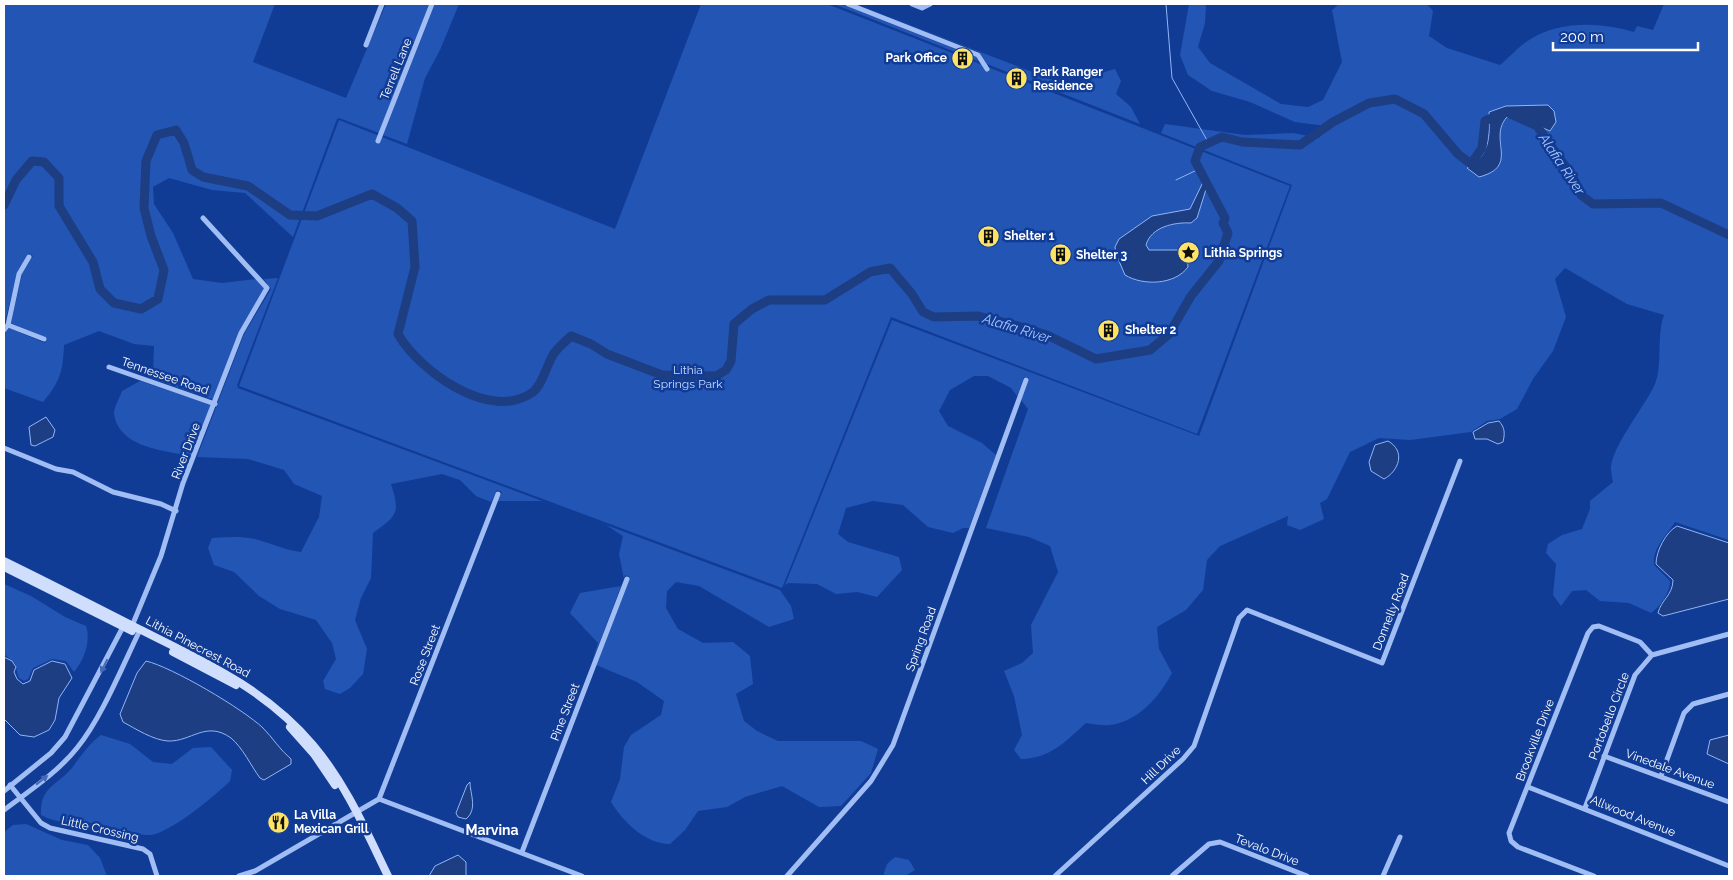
<svg xmlns="http://www.w3.org/2000/svg" width="1733" height="880" font-family="Raleway,sans-serif">
<rect width="100%" height="100%" fill="#113c96"/>
<g fill="#2355b5" fill-rule="evenodd">
<path d="M 4,4 L 275,4 L 253,62 L 346,98 L 386,4 L 430,4 L 379,133 L 339,118 L 337,119 L 293,237 L 245,193 L 212,190 L 169,178 L 153,187 L 154,204 L 173,233 L 193,279 L 222,283 L 257,279 L 265,289 L 239,332 L 214,400 L 147,377 L 153,373 L 154,346 L 134,344 L 99,331 L 64,345 C 63,371 60,382 43,402 L 4,388 L 4,334 L 9,328 L 45,343 L 47,338 L 11,323 L 22,274 L 33,256 L 29,253 L 17,273 L 4,326 Z"/>
<polygon points="435,4 459,4 440,50 425,78 407,144 383,135"/>
<polygon points="701,4 827,4 1290,186 1197,434 891,317 782,588 239,386 339,120 615,229"/>
<polygon points="834,4 841,4 976,57 978,61"/>
<polygon points="856,4 1071,87 1093,75 1115,69 1121,81 1116,94 1131,107 1140,124 987,64 979,52"/>
<path d="M 1189,4 L 1206,4 L 1205,23 L 1198,47 L 1210,63 L 1281,104 L 1308,107 L 1323,100 L 1342,62 L 1332,10 L 1339,4 L 1427,4 L 1433,11 L 1429,36 L 1447,48 L 1500,65 C 1509,58 1517,48 1526,42 C 1557,20 1600,22 1634,32 L 1637,26 L 1653,30 L 1664,4 L 1729,4 L 1729,540 L 1675,522 C 1667,535 1652,548 1654,565 L 1670,581 C 1670,593 1660,607 1651,613 L 1629,603 L 1600,601 L 1586,590 L 1572,591 L 1561,606 L 1553,595 L 1556,564 L 1546,553 L 1548,544 L 1562,535 L 1582,529 L 1590,509 L 1590,501 L 1613,482 C 1612,477 1611,472 1611,467 C 1613,445 1645,406 1655,384 C 1663,364 1656,338 1664,315 L 1627,304 L 1565,268 L 1555,279 L 1566,317 L 1553,351 L 1533,379 L 1517,409 L 1500,419 L 1487,421 L 1471,432 L 1410,440 L 1379,438 L 1350,452 L 1327,499 L 1320,503 L 1324,519 L 1300,530 L 1287,525 L 1288,516 L 1220,546 L 1207,560 L 1203,590 L 1186,610 L 1157,627 L 1159,649 L 1172,673 C 1160,696 1138,722 1110,725 C 1103,726 1094,724 1086,723 C 1065,742 1051,758 1021,759 L 1014,750 L 1022,735 L 1014,696 L 1004,671 L 1022,663 L 1033,653 L 1031,625 L 1058,572 L 1050,546 L 1029,537 L 986,528 L 1028,409 L 1021,400 L 1029,378 L 1024,377 L 1017,396 L 1011,388 L 988,376 L 974,376 L 950,390 L 939,411 L 948,426 L 982,443 L 996,455 L 969,528 L 963,528 L 953,533 L 928,527 L 903,505 L 873,501 L 846,508 L 838,534 L 848,542 L 899,557 L 902,570 L 877,597 L 857,592 L 836,594 L 817,584 L 788,583 L 785,585 L 892,320 L 1199,436 L 1292,185 L 1161,133 L 1165,124 L 1245,135 L 1293,133 L 1319,138 L 1326,126 L 1295,122 L 1250,102 L 1212,91 L 1188,75 L 1180,55 ZM 1506,106 L 1520,106 L 1536,124 L 1522,119 L 1507,117 C 1499,126 1498,136 1502,148 L 1479,177 L 1467,168 C 1490,156 1490,136 1489,112 Z"/>
<path d="M 278,278 L 237,385 L 238,388 L 542,501 L 498,501 L 502,492 L 497,490 L 491,502 L 476,496 L 460,480 L 442,474 L 391,484 C 400,513 398,515 373,533 L 371,578 L 361,598 L 355,620 L 367,649 L 363,674 L 350,688 L 340,694 L 325,689 L 323,681 L 336,659 L 332,643 L 316,620 L 280,609 L 259,596 L 234,572 L 214,565 L 208,548 L 212,538 C 226,537 241,536 255,539 C 271,543 284,550 301,552 L 319,517 L 322,496 L 294,484 L 284,470 L 248,459 L 197,457 L 244,334 L 271,289 L 264,279 Z"/>
<path d="M 140,381 L 212,405 L 192,456 C 166,451 118,448 114,413 C 114,407 120,397 122,391 Z"/>
<path d="M 606,525 L 780,590 L 791,606 L 794,619 L 769,627 L 699,586 L 676,582 L 667,591 L 666,608 L 678,629 L 703,643 L 733,642 L 750,656 L 753,684 L 736,694 L 744,721 L 757,731 L 778,741 L 861,741 L 878,749 L 871,773 L 841,806 L 819,807 L 782,786 L 745,797 L 727,807 L 698,811 L 685,830 L 670,844 C 646,844 623,822 611,802 L 620,779 L 624,747 L 631,735 L 661,715 L 664,701 L 637,682 L 596,665 L 630,577 L 625,575 L 624,579 L 619,554 L 623,536 Z"/>
<path d="M 4,584 L 31,596 L 65,617 L 86,626 C 91,642 84,660 74,672 L 66,661 L 52,659 L 33,668 L 28,679 L 24,681 L 19,678 C 13,661 21,668 5,655 L 4,648 Z"/>
<polygon points="621,586 592,662 598,643 570,613 580,593"/>
<path d="M 101,735 L 130,744 L 153,762 L 172,764 L 193,748 L 211,747 L 232,770 L 230,781 C 216,795 169,834 150,835 C 131,835 116,827 98,824 C 76,820 61,826 41,815 C 40,786 57,786 72,768 C 81,756 88,745 101,735 Z"/>
<polygon points="26,824 62,840 88,845 100,858 107,876 4,876 4,832 13,825"/>
<polygon points="895,857 909,860 915,870 905,876 883,876 887,864"/>
</g>
<g fill="#1d3e82" stroke="#91b5f7">
<path d="M 1548,105 L 1554,111 L 1556,122 L 1550,131 L 1522,119 L 1507,117 C 1487,139 1521,166 1479,177 L 1467,168 C 1490,156 1490,137 1489,112 L 1506,106 Z"/>
<path d="M 1205,178 L 1208,183 L 1197,218 L 1191,223 C 1174,222 1151,227 1146,245 L 1149,250 L 1177,250 L 1187,254 L 1188,267 C 1175,285 1143,286 1125,275 L 1116,254 L 1115,247 L 1119,239 L 1152,216 L 1190,209 Z"/>
<polygon points="46,417 55,430 53,437 35,446 31,445 29,427"/>
<path d="M 1499,421 C 1505,428 1505,433 1503,442 L 1498,444 L 1487,439 L 1475,439 L 1473,432 L 1488,423 Z"/>
<path d="M 1388,441 C 1406,451 1399,471 1384,479 L 1371,471 L 1369,462 L 1375,445 Z"/>
<path d="M 1677,526 L 1729,543 L 1729,599 L 1663,616 L 1658,613 C 1661,600 1673,595 1673,580 L 1656,564 C 1656,551 1666,532 1677,526 Z"/>
<polygon points="4,657 12,661 16,667 14,672 17,679 23,684 30,681 34,670 52,661 65,664 72,678 59,698 55,720 49,730 34,737 20,735 4,719"/>
<path d="M 146,661 C 172,667 243,709 263,728 C 273,738 280,750 291,759 L 291,764 L 264,780 L 260,778 C 251,766 243,748 231,738 C 206,720 191,742 168,741 C 153,740 136,729 123,722 L 120,714 L 137,673 Z"/>
<polygon points="1729,735 1729,764 1707,754 1710,740"/>
<path d="M 470,782 C 470,794 478,809 466,819 L 458,817 L 456,813 L 467,785 Z"/>
<polygon points="458,855 466,862 466,876 429,876 435,866"/>
</g>
<g fill="none" stroke-linecap="round" stroke-linejoin="round">
<g stroke="#91b5f7" stroke-width="1">
<polyline points="1166,4 1172,78 1208,142"/>
<polyline points="1176,180 1199,169"/>
</g>
<path stroke="#1d3e82" stroke-width="9" d="M 4,205 L 16,180 L 32,161 L 44,162 L 59,178 L 59,206 L 93,262 L 100,289 L 114,303 L 141,309 L 158,299 L 164,270 L 151,236 L 144,208 L 146,161 L 157,135 L 176,130 L 184,143 L 192,170 L 203,177 L 248,186 L 290,215 L 317,216 L 372,194 L 397,208 L 412,221 L 415,267 L 398,334 C 419,371 491,423 533,392 C 542,385 547,365 553,355 C 557,348 565,342 571,336 L 591,344 L 607,354 L 662,375 L 716,376 L 726,370 L 731,361 L 734,324 L 752,309 L 769,300 L 825,300 L 870,272 L 890,268 L 912,294 L 923,312 L 934,317 L 978,316 L 1015,325 L 1047,335 L 1096,359 L 1150,350 L 1169,334 L 1191,296 L 1219,261 L 1228,233 L 1223,223 L 1225,218 L 1195,161 L 1200,147 L 1222,137 L 1242,142 L 1300,145 L 1333,122 L 1369,103 L 1395,99 L 1424,114 L 1458,154 L 1471,164 L 1482,148 L 1485,121 L 1506,112 L 1537,126 L 1573,177 L 1581,195 L 1593,204 L 1661,203 L 1729,235"/>
<g stroke="#a0bdf4" stroke-width="5">
<polyline points="848,4 978,55 987,69"/>
<polyline points="912,4 922,8 930,4"/>
<polyline points="366,45 382,4"/>
<polyline points="378,141 432,4"/>
<polyline points="8,325 44,339"/>
<polyline points="4,330 8,325 19,274 29,257"/>
<polyline points="109,367 215,404"/>
<polyline points="4,448 56,469 73,472 113,492 161,504 176,511"/>
<polyline points="132,626 161,556 183,483 241,333 267,288 203,218"/>
<polyline points="1604,756 1729,802"/>
<polyline points="1661,776 1684,713 1693,704 1729,694"/>
<polyline points="10,785 41,823 50,828 143,849 150,854 157,876"/>
<polyline points="1528,787 1729,866"/>
<polyline points="4,791 51,753 65,737 124,625"/>
<polyline points="379,799 582,876"/>
<polyline points="1585,808 1635,675 1652,655 1729,634"/>
<path d="M 4,810 C 29,791 57,773 77,748 C 101,719 123,665 140,630"/>
<polyline points="522,852 627,579"/>
<polyline points="239,876 255,871 379,799 498,494"/>
<polyline points="787,876 871,781 893,745 1026,380"/>
<polyline points="1055,876 1183,759 1194,746 1239,618 1247,610 1382,663 1460,461"/>
<polyline points="1172,876 1209,844 1220,842 1307,876"/>
<polyline points="1383,876 1400,837"/>
<polyline points="1594,876 1518,847 1511,841 1509,833 1588,633 1593,627 1599,626 1640,642 1652,655"/>
</g>
<g stroke="#d0defd" stroke-width="8">
<path d="M 4,561 C 49,583 94,606 139,629 C 203,661 266,689 313,745 C 346,784 366,831 388,876"/>
<polyline points="4,567 132,631"/>
<polyline points="173,652 236,685"/>
<polyline points="290,727 314,754 335,785"/>
</g>
</g>
<defs><path id="oneway-solid" d="M-6-.8H1V-3.2L6.5 0L1 3.2V.8H-6Z" transform="scale(1.25)"/></defs>
<g fill="#4369b7">
<use href="#oneway-solid" transform="translate(104 666) rotate(117)"/>
<use href="#oneway-solid" transform="translate(42 780) rotate(-38)"/>
</g>
<defs>
<symbol id="building-disc" viewBox="-11 -11 22 22"><circle r="9.5" fill="#ffe363" stroke="#113c96"/><path d="M-4-6H4V6H1V3H-1V6H-4ZM-2.5-4.3h1.7v1.8h-1.7ZM.8-4.3h1.7v1.8H.8ZM-2.5-1h1.7V.8h-1.7ZM.8-1h1.7V.8H.8Z" fill="#111"/></symbol>
<symbol id="sight-disc" viewBox="-11 -11 22 22"><circle r="9.5" fill="#ffe363" stroke="#113c96"/><path d="M0-6L1.8-2.2L6-1.7L2.9 1.2L3.7 5.4L0 3.3L-3.7 5.4L-2.9 1.2L-6-1.7L-1.8-2.2Z" fill="#111"/></symbol>
<symbol id="restaurant-disc" viewBox="-11 -11 22 22"><circle r="9.5" fill="#ffe363" stroke="#113c96"/><path d="M-5-6h1v4h1v-4h1v4h1v-4h1v5L-1.5 .5V6h-2V.5L-5-1ZM5-6V6H3V1.5H1.5Q1.5-4 5-6Z" fill="#111"/></symbol>
</defs>
<g fill-rule="evenodd">
<use href="#building-disc" x="950" y="46" width="25" height="25"/>
<use href="#building-disc" x="1004" y="66" width="25" height="25"/>
<use href="#building-disc" x="976" y="224" width="25" height="25"/>
<use href="#sight-disc" x="1176" y="240" width="25" height="25"/>
<use href="#building-disc" x="1048" y="242" width="25" height="25"/>
<use href="#building-disc" x="1096" y="318" width="25" height="25"/>
<use href="#restaurant-disc" x="266" y="810" width="25" height="25"/>
</g>
<g text-anchor="middle" dominant-baseline="central" stroke-width="5" stroke-linejoin="round" paint-order="stroke">
<g font-size="12" font-weight="bold" fill="#fff" stroke="#113c96" text-anchor="start">
<text x="947" y="58" text-anchor="end">Park Office</text>
<text x="1033" y="72">Park Ranger<tspan x="1033" dy="14">Residence</tspan></text>
<text x="1004" y="236">Shelter 1</text>
<text x="1204" y="253">Lithia Springs</text>
<text x="1076" y="255">Shelter 3</text>
<text x="1125" y="330">Shelter 2</text>
<text x="294" y="815">La Villa<tspan x="294" dy="14">Mexican Grill</tspan></text>
</g>
<g font-size="12" fill="#fff" stroke="#113c96">
<text transform="translate(396 69) rotate(-68)">Terrell Lane</text>
<text transform="translate(165 376) rotate(19)">Tennessee Road</text>
<text transform="translate(186 451) rotate(-69)">River Drive</text>
<text transform="translate(1391 612) rotate(-69)">Donnelly Road</text>
<text transform="translate(921 639) rotate(-70)">Spring Road</text>
<text transform="translate(198 647) rotate(28)">Lithia Pinecrest Road</text>
<text transform="translate(425 655) rotate(-69)">Rose Street</text>
<text transform="translate(565 712) rotate(-69)">Pine Street</text>
<text transform="translate(1609 716) rotate(-69)">Portobello Circle</text>
<text transform="translate(1535 740) rotate(-69)">Brookville Drive</text>
<text transform="translate(1161 765) rotate(-44)">Hill Drive</text>
<text transform="translate(1670 769) rotate(20)">Vinedale Avenue</text>
<text transform="translate(1633 816) rotate(22)">Allwood Avenue</text>
<text transform="translate(100 829) rotate(13)">Little Crossing</text>
<text transform="translate(1267 850) rotate(21)">Tevalo Drive</text>
</g>
<g font-size="12" fill="#c8dafe" stroke="#113c96">
<text x="688" y="370">Lithia<tspan x="688" dy="14">Springs Park</tspan></text>
</g>
<g font-size="14" font-style="italic" fill="#acc7fa" stroke="#113c96">
<text transform="translate(1562 164) rotate(56)">Alafia River</text>
<text transform="translate(1017 328) rotate(17)">Alafia River</text>
</g>
<g font-size="14" font-weight="bold" fill="#fff" stroke="#113c96">
<text x="492" y="830">Marvina</text>
</g>
</g>
<rect width="1733" height="880" fill="none" stroke="#ffffff" stroke-width="10"/>
<path d="M1553 42v8h145v-8" fill="none" stroke="#ffffff" stroke-width="2.5"/>
<text x="1560" y="42" font-size="15" fill="#ffffff" stroke="#113c96" stroke-width="4" paint-order="stroke">200 m</text>
</svg>
